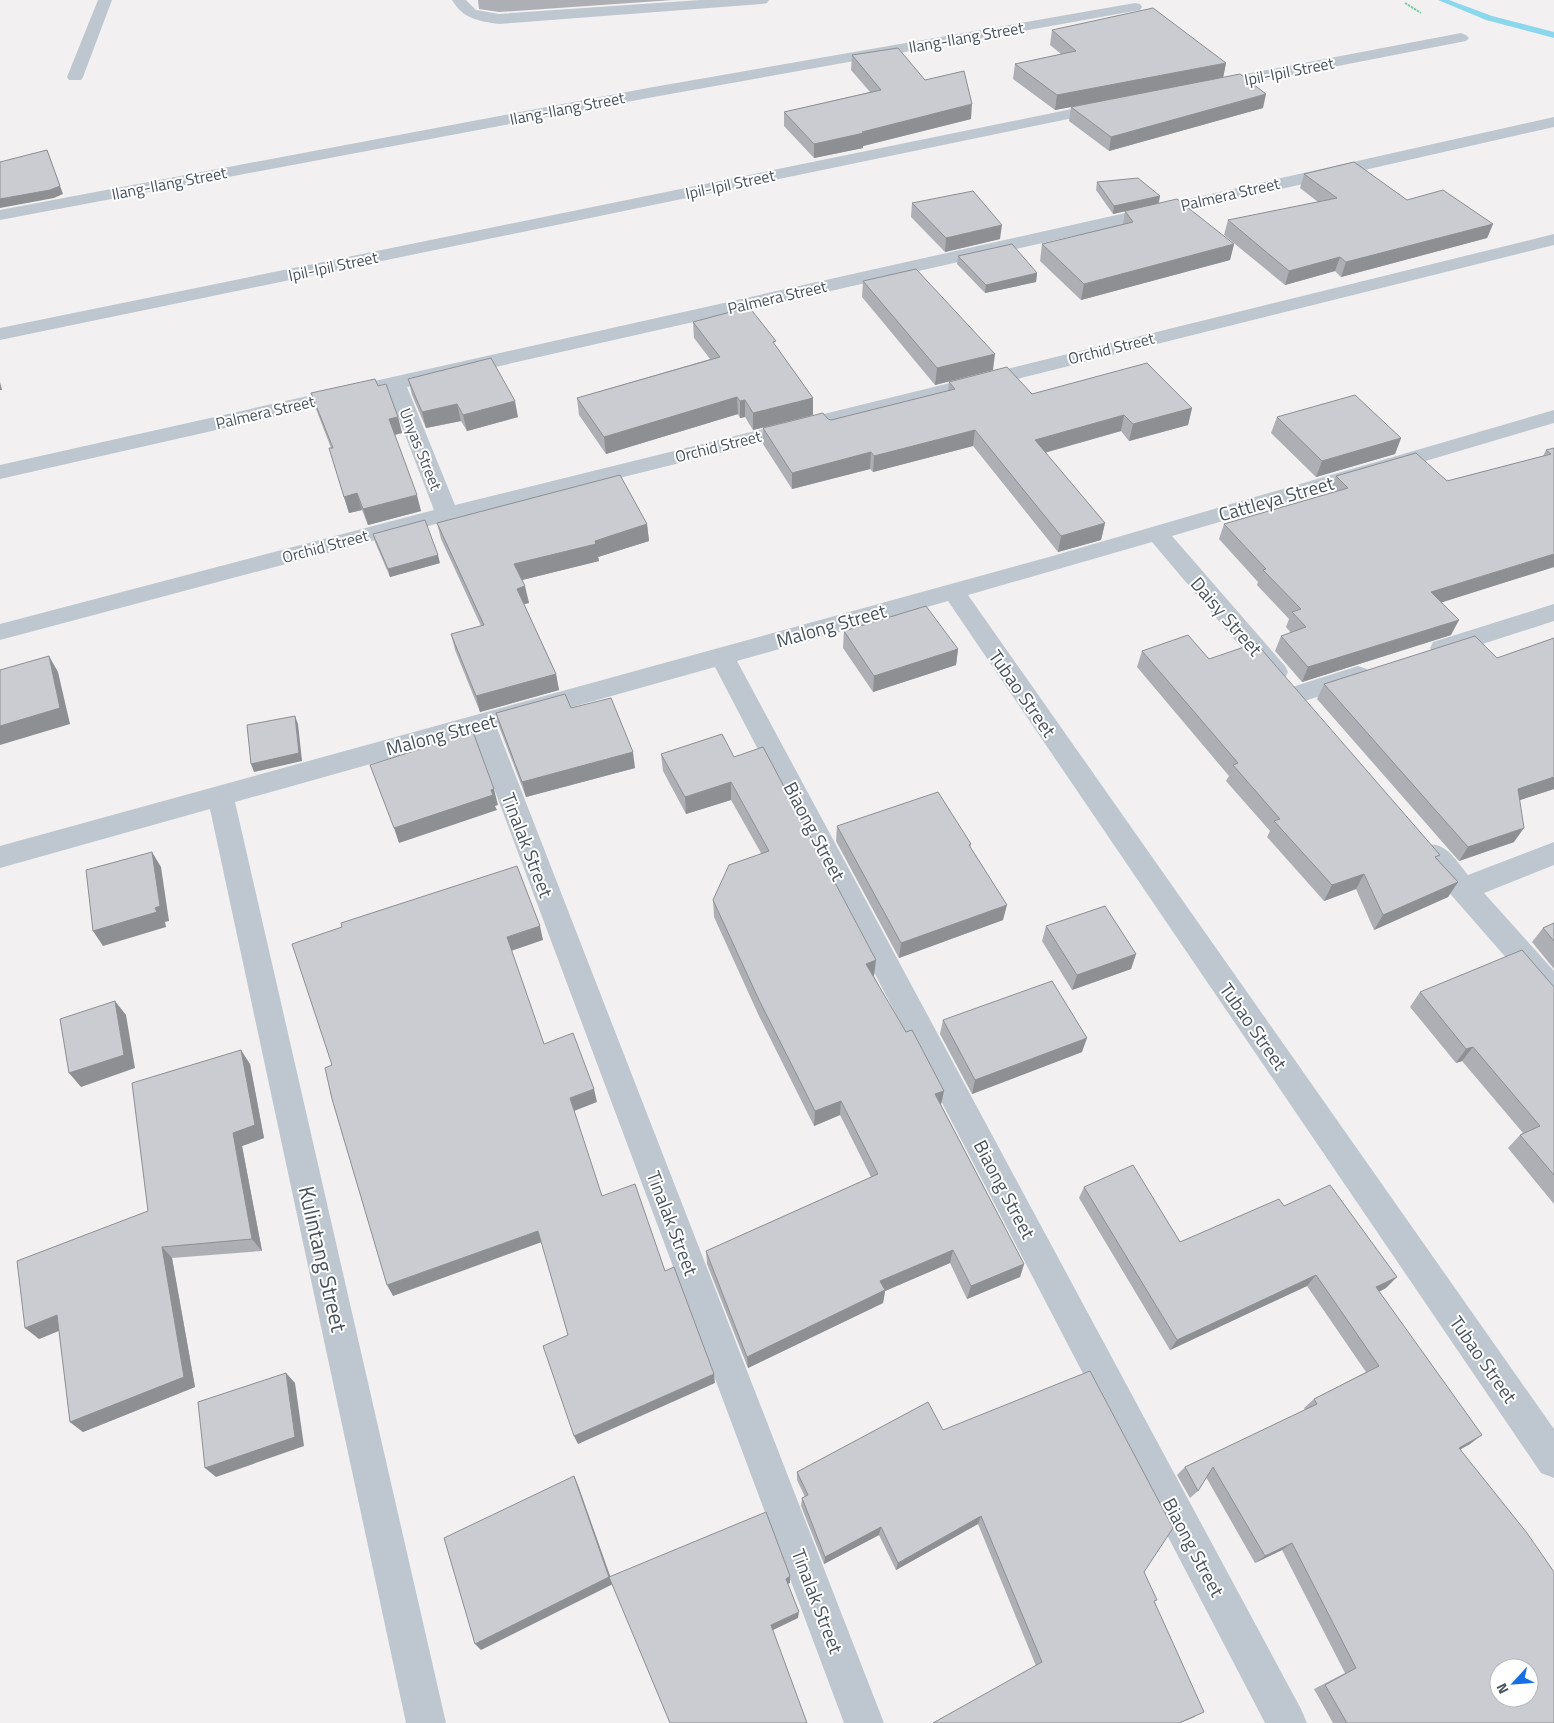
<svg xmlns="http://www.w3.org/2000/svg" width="1554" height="1723" font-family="'Titillium Web',sans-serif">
<rect width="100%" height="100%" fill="#f2f0f0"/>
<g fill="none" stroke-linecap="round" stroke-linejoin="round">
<polygon fill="#8bd7ed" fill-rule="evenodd" points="1438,0 1449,0 1492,16 1554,32 1554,38 1486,20"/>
<polyline stroke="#76cea4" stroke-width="2" stroke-dasharray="2.5 1" stroke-linecap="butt" points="1405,3 1421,13"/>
<g fill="#bec7cf" fill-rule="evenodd">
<polygon points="98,0 112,0 83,77 81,80 69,80 67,77"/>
<path d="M 452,0 L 466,0 L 476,10 L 499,14 L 700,0 L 769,0 L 767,3 L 762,4 L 499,24 C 479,21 463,19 452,0 Z"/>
<polygon points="1135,3 1140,4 1142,7 1140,10 648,98 0,220 0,210 648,88"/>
<polygon points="1461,33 1466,35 1469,38 1466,41 1209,91 1203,89 1201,86 1203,83 1209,81"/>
<polygon points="1106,102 1112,104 1114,107 1112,110 0,340 0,328"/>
<polygon points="1554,117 1554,127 407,387 455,505 1554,234 1554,245 447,521 0,640 0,624 434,510 388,391 0,479 0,465"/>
<polygon points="1554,410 1554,423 1172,536 1285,666 1288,672 1285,678 1276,681 1267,678 1152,542 968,595 1554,1429 1554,1478 1541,1473 948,601 737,661 1301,1709 1307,1723 1265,1723 715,667 497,728 884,1723 844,1723 474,735 235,802 446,1723 406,1723 210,809 0,868 0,846 1049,557"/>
<polygon points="1554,604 1554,621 1442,657 1433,654 1430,648 1433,642"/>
<polygon points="1358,666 1367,669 1370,675 1367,681 1295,704 1286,701 1282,695 1286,689"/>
<path d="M 1554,842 L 1554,865 L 1484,893 L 1554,971 L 1554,1005 L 1544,1001 L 1453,897 L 1423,862 L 1419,854 L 1423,846 C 1445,839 1455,860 1468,875 Z"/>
</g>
</g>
<g fill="#aeafb5">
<polygon points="478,0 673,0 499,12 479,9"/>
<polygon points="1052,30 1226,63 1223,78 1055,110 1013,79 1015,64 1061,54 1050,45"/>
<polygon points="852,55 925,80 971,119 863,146 863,148 814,158 784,126 784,112 870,92 851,70"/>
<polygon points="1071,107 1263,108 1109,151 1069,121"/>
<polygon points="1304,174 1407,200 1493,224 1487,238 1341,277 1335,271 1285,285 1224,235 1228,220 1318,202 1300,188"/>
<polygon points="1097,182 1160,196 1159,203 1234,244 1230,260 1081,300 1040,261 1042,244 1123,224 1125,211 1113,214 1096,190"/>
<polygon points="912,203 1000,239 945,252 911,217"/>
<polygon points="958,256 1037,273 1036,282 985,293 957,264"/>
<polygon points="863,281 993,370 935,385 862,297"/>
<polygon points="693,322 776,346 813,398 813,415 753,430 745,417 740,418 738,414 606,454 579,415 577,398 710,359 694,338"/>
<polygon points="408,379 518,417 467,431 461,421 426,428 412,395"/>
<polygon points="949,382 1032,394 1192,408 1188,425 1129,441 1121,431 1045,453 1105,523 1101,540 1058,552 973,446 873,472 870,469 792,489 763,444 763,428 831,420 948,391"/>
<polygon points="378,386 398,417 402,433 395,435 421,511 368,525 362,510 349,513 329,448 331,448 316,409 311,393"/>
<polygon points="1277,417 1401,438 1395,454 1316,477 1271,433"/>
<polygon points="1554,448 1554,567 1441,602 1451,635 1302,682 1275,651 1281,636 1291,633 1286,627 1289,619 1257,585 1258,582 1219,539 1224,524 1331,493 1330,491 1336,476 1447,481 1543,456 1546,450"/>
<polygon points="437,523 647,524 649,541 598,557 599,561 522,580 529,603 524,604 556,674 559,690 480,712 455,650 451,634 481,626 441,539"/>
<polygon points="373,534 440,563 390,577 375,542"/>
<polygon points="844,631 958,649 956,665 873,692 843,648"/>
<polygon points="1554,638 1554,789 1519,800 1514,842 1459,861 1317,699 1324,684 1497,658"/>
<polygon points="1142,651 1209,659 1437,859 1458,882 1448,897 1374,930 1356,889 1324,901 1267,837 1270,831 1226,781 1229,776 1137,667"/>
<polygon points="571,708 635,768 526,797 500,729 496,713"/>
<polygon points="661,754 734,757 874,976 1024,1264 1020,1277 967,1299 950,1263 885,1291 883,1303 748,1368 707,1264 706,1251 871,1177 840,1115 814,1126 759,1016 714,917 713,900 761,853 731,800 686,814 663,771"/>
<polygon points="837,826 971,844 970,848 1003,920 899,958 836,841"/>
<polygon points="1554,923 1554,969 1532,942 1543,928"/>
<polygon points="1046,926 1136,954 1131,969 1072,990 1042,941"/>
<polygon points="1554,987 1554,1204 1508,1148 1520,1135 1523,1133 1462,1061 1456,1063 1410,1007 1420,992"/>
<polygon points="943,1020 1082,1052 972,1094 940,1034"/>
<polygon points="250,1064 264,1138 242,1146 262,1251 172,1258 195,1387 83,1432 70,1422 59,1331 39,1339 148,1211"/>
<polygon points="1084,1187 1180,1242 1284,1206 1386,1288 1379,1292 1470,1444 1460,1449 1554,1723 1333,1723 1314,1689 1345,1673 1282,1550 1255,1563 1206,1477 1198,1491 1190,1498 1177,1475 1185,1467 1305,1410 1304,1408 1314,1399 1366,1372 1307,1286 1170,1350 1079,1198"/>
<polygon points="943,1430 1144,1572 1195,1717 1180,1723 933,1723 1036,1666 978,1524 896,1570 879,1535 824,1564 801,1506 802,1498 805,1497 797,1480 797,1472"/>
</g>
<g fill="#8d8f93">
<polygon points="1226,63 1223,78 1055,110 1057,95"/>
<polygon points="1266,94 1263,108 1109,151 1111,137"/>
<polygon points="972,104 971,119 863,146 863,148 814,158 814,144"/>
<polygon points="47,150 63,194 54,198 0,208 0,199"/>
<polygon points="1160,196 1158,204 1113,214 1114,206"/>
<polygon points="1493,224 1487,238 1341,277 1346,262"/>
<polygon points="1002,225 1000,239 945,252 946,238"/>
<polygon points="1234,244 1230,260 1081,300 1084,284"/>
<polygon points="1340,257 1335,271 1285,285 1289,271"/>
<polygon points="1037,273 1036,282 985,293 986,285"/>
<polygon points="995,354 993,370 935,385 937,368"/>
<polygon points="0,382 2,390 0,390"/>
<polygon points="737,397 738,414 606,454 604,437"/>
<polygon points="813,398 813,415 753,430 753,413"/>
<polygon points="745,400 745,417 740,418 740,401"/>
<polygon points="515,401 518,417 467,431 463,415"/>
<polygon points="457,404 461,421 426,428 422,412"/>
<polygon points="1192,408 1188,425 1129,441 1133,424"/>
<polygon points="1124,415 1121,431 1032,456 1035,440"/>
<polygon points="398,417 402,433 393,435 389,419"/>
<polygon points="975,430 973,446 873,472 874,456"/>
<polygon points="1401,438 1395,454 1316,477 1322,461"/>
<polygon points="871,452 870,469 792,489 792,473"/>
<polygon points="357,493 362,510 349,513 344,497"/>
<polygon points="417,495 421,511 368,525 363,509"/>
<polygon points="1105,523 1101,540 1058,552 1061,536"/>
<polygon points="647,524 649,541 598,557 599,561 518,581 514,564"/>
<polygon points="1554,554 1554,567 1424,608 1431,592"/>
<polygon points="438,555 440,563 390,577 388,569"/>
<polygon points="525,586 529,603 520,605 517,589"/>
<polygon points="1459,620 1451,635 1302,682 1308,667"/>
<polygon points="958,649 956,665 873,692 874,676"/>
<polygon points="49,656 58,672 70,724 0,745 0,726"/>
<polygon points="556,674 559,690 480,712 476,696"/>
<polygon points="295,716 298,724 302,761 254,772 251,764"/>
<polygon points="633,752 635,768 526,797 522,782"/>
<polygon points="1554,777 1554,789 1508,804 1518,789"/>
<polygon points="731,782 731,800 686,814 685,797"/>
<polygon points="494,789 498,805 495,806 497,810 399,843 394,828"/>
<polygon points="1524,828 1514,842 1459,861 1468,847"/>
<polygon points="152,852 161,867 169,921 165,922 166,927 103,946 93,931"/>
<polygon points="1364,874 1356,889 1324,901 1332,885"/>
<polygon points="1458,882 1448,897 1374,930 1383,915"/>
<polygon points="1007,905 1003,920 899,958 901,943"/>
<polygon points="540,926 543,940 511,951 507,937"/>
<polygon points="1136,954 1131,969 1072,990 1077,975"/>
<polygon points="876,960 874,976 865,979 866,964"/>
<polygon points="115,1001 126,1015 135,1068 81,1087 69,1073"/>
<polygon points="1087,1038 1082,1052 972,1094 975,1080"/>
<polygon points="1473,1047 1462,1061 1456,1063 1466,1049"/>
<polygon points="241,1050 250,1064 264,1138 242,1146 262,1251 252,1239 233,1133"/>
<polygon points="594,1089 597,1102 574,1111 570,1098"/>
<polygon points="944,1091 941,1105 935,1094"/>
<polygon points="841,1101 840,1115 814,1126 815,1111"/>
<polygon points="538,1231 542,1242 393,1296 387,1285"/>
<polygon points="162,1247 172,1258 195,1387 83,1432 70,1422"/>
<polygon points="953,1250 950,1263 885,1291 883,1303 748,1368 747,1357 880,1281"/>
<polygon points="1024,1264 1020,1277 967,1299 971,1286"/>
<polygon points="1316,1275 1307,1286 1170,1350 1177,1340"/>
<polygon points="1397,1277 1386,1288 1366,1298 1376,1287"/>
<polygon points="57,1315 70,1326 39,1339 25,1328"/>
<polygon points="286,1373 295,1383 304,1446 216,1477 205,1468"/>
<polygon points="714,1374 715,1383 578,1444 574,1436"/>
<polygon points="1482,1435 1470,1444 1447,1457 1459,1448"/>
<polygon points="574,1476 578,1485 613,1584 481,1650 475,1644"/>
<polygon points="981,1516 978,1524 896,1570 898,1563"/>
<polygon points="881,1527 879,1535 824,1564 825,1557"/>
<polygon points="1292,1543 1282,1550 1255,1563 1265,1556"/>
<polygon points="790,1576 790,1583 785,1585 786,1579"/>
<polygon points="799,1612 798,1618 771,1631 771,1625"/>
</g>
<g fill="#caccd2" stroke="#8d8f93" fill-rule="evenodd">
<polygon points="1153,8 1226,63 1057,95 1015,64 1076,51 1052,30"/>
<polygon points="898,48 925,80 964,71 972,104 862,132 864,133 814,144 784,112 881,90 852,55"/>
<polygon points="1240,74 1266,94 1111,137 1071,107"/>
<polygon points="47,150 60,186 50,190 0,199 0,162"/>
<polygon points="1354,162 1407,200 1443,190 1493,224 1346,262 1340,257 1289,271 1228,220 1337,198 1304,174"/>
<polygon points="1138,178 1160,196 1114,206 1097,182"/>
<polygon points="973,191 1002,225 946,238 912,203"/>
<polygon points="1177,199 1234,244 1084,284 1042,244 1133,222 1125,211"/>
<polygon points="1012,244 1037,273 986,285 958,256"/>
<polygon points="916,269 995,354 937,368 863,281"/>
<polygon points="749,307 776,341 773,342 813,398 753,413 745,400 740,401 737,397 604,437 577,398 720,357 693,322"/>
<polygon points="491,358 515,401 463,415 457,404 422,412 408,379"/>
<polygon points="1147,363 1192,408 1133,424 1124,415 1035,440 1105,523 1061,536 975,430 874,456 871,452 792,473 763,428 823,413 828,419 831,420 955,389 949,382 1007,367 1032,394"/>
<polygon points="375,379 378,386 386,384 398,417 389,419 417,495 363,509 357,493 344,497 329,448 333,448 311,393"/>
<polygon points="1355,395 1401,438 1322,461 1277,417"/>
<polygon points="1554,448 1554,554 1431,592 1459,620 1308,667 1281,636 1306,627 1292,612 1301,609 1263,570 1266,569 1224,524 1348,488 1336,476 1416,453 1447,481 1551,454 1546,450"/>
<polygon points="620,475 647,524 595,541 596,544 514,564 525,586 517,589 556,674 476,696 451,634 484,625 437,523"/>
<polygon points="425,520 438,555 388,569 373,534"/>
<polygon points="926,606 958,649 874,676 844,631"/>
<polygon points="1188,635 1209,659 1256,643 1440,855 1435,857 1458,882 1383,915 1364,874 1332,885 1274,821 1280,819 1233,765 1238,763 1142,651"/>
<polygon points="1475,636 1497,658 1554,638 1554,777 1518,789 1524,828 1468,847 1324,684"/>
<polygon points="49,656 60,708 0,726 0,670"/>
<polygon points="565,694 571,708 611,698 633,752 522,782 496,713"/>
<polygon points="295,716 299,753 251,764 247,725"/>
<polygon points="473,732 494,789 491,790 493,795 394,828 370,765"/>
<polygon points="722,734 734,757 763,747 876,960 866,964 906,1032 912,1030 944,1091 935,1094 1024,1264 971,1286 953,1250 880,1281 885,1290 747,1357 706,1251 878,1174 841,1101 815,1111 759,1000 713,900 729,865 769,851 731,782 685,797 661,754"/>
<polygon points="938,792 971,844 969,845 1007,905 901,943 837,826"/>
<polygon points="152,852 160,906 155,908 157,912 93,931 86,870"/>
<polygon points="517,866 540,926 507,937 544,1044 573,1033 594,1089 570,1098 602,1196 635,1184 665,1271 674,1267 714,1374 574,1436 543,1346 568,1335 538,1231 387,1285 332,1099 325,1068 332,1065 292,944 342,927 341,923"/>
<polygon points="1105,906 1136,954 1077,975 1046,926"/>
<polygon points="1554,923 1554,941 1543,928"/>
<polygon points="1522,950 1554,987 1554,1175 1520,1135 1540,1126 1473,1047 1466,1049 1420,992"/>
<polygon points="1052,981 1087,1038 975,1080 943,1020"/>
<polygon points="115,1001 124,1055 69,1073 60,1019"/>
<polygon points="241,1050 255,1125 233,1133 252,1239 162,1247 184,1377 70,1422 57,1315 25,1328 17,1261 148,1211 132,1083"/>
<path d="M 1133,1165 L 1180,1242 L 1279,1199 L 1284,1206 L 1330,1185 L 1397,1277 L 1376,1287 L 1482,1435 L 1459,1448 L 1527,1533 L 1554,1572 L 1554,1723 L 1347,1723 L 1325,1685 L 1356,1668 L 1292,1543 L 1265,1556 L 1213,1467 L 1198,1491 L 1185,1467 L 1317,1404 L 1314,1399 L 1379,1366 L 1316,1275 L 1177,1340 L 1084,1187 ZM 1499,1668 L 1529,1668 L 1529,1698 L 1499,1698 Z"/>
<polygon points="1090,1371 1173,1528 1144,1572 1157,1600 1154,1601 1204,1712 1179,1723 933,1723 1042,1662 981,1516 898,1563 881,1527 825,1557 802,1498 808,1495 797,1472 928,1402 943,1430"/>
<polygon points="286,1373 295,1437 205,1468 198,1402"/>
<polygon points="574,1476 609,1577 475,1644 444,1538"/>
<polygon points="766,1512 790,1576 786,1579 799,1612 771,1625 807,1723 670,1723 609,1577"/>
</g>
<g text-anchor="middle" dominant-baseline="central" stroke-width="4" stroke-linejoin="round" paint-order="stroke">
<g font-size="16" fill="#48535e" stroke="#fff">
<text transform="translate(966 37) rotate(-10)">Ilang-Ilang Street</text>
<text transform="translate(1289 71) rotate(-11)">Ipil-Ipil Street</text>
<text transform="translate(567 108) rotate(-11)">Ilang-Ilang Street</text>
<text transform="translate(169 183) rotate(-11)">Ilang-Ilang Street</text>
<text transform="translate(730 184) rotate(-12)">Ipil-Ipil Street</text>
<text transform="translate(1230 194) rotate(-13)">Palmera Street</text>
<text transform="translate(333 266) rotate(-12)">Ipil-Ipil Street</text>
<text transform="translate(777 297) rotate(-13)">Palmera Street</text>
<text transform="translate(1111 348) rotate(-14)">Orchid Street</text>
<text transform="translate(265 412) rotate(-13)">Palmera Street</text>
<text transform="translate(718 446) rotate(-14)">Orchid Street</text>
<text transform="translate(421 449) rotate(68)">Unyas Street</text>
<text transform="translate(325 546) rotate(-15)">Orchid Street</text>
</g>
<g font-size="19" fill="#48535e" stroke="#fff">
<text transform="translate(1276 498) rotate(-16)">Cattleya Street</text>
<text transform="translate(1227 616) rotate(49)">Daisy Street</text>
<text transform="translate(831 625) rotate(-16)">Malong Street</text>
<text transform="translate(1023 693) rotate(55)">Tubao Street</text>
<text transform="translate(441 734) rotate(-15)">Malong Street</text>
<text transform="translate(815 831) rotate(62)">Biaong Street</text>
<text transform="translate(528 845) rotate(69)">Tinalak Street</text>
<text transform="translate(1254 1026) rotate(55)">Tubao Street</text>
<text transform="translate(1005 1189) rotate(62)">Biaong Street</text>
<text transform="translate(673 1223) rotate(69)">Tinalak Street</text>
<text transform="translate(1484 1359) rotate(55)">Tubao Street</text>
<text transform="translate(1194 1547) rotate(62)">Biaong Street</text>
<text transform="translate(818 1601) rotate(69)">Tinalak Street</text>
</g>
<g font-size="22" fill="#48535e" stroke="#fff">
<text transform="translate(323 1259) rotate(77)">Kulintang Street</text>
</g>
</g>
<g transform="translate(1514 1683) rotate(244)"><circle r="24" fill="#ffffff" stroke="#b6babf"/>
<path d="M0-4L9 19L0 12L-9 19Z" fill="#186fe4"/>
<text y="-8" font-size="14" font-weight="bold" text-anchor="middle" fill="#48535e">N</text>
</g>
</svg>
